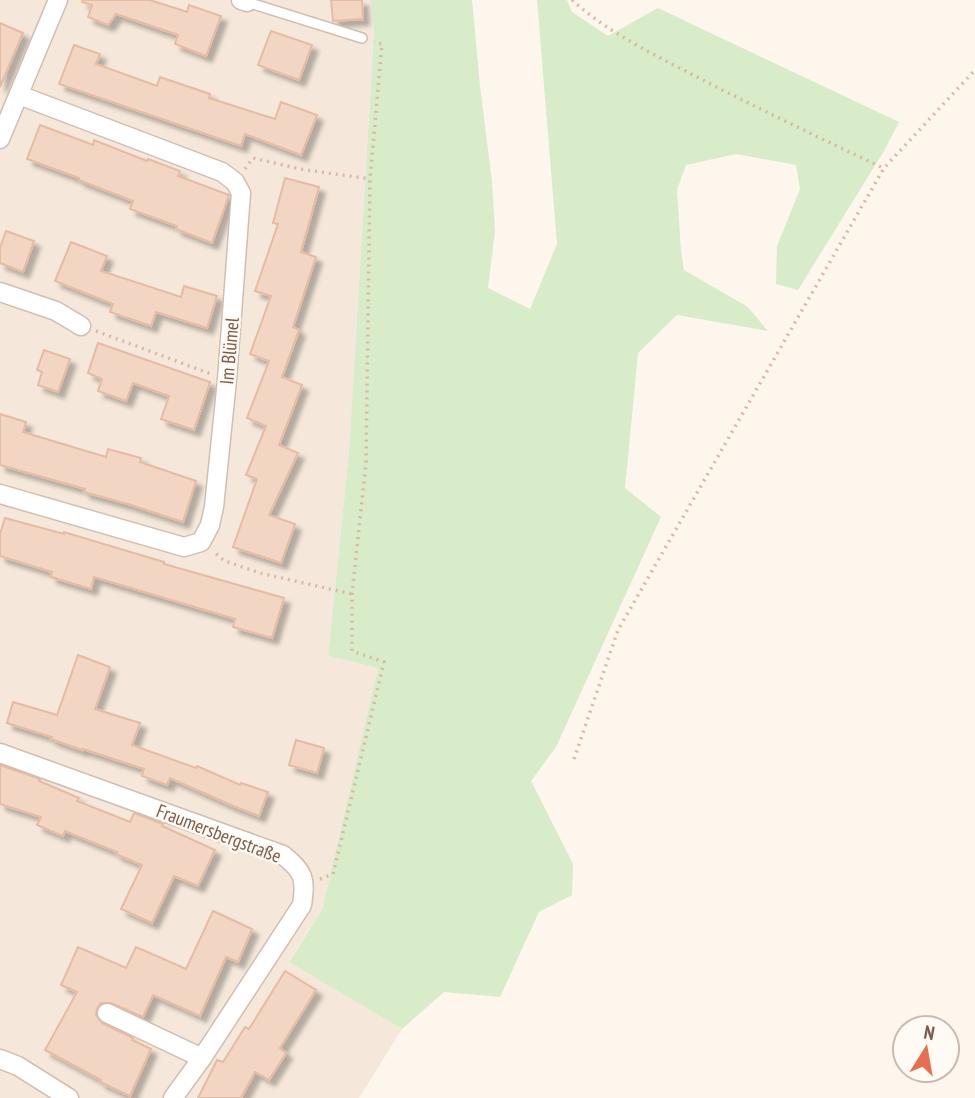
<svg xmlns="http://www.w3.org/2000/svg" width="975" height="1098" font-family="'PT Sans Narrow',sans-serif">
<defs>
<filter id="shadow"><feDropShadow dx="6" dy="6" stdDeviation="2" flood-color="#0004"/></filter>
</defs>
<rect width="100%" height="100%" fill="#fdf6ec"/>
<polygon fill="#f5e8da" points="0,0 371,0 374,32 349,452 328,656 378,668 322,910 289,961 402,1029 359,1098 0,1098"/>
<polygon fill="#d8ecc9" points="371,0 472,0 480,86 492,182 495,231 488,288 530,309 557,244 537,0 567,0 572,12 608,36 658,8 899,122 884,151 798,290 776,284 777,246 800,189 796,165 736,154 686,165 677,190 681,251 684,270 748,307 768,331 677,315 638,353 625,488 661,517 556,747 531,781 573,864 572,895 539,912 500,997 444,992 402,1029 289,962 322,910 378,668 328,656 349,452 374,32"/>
<g fill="#f3d5c3" stroke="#e6bba3" stroke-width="2" filter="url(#shadow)">
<polygon points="83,0 150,0 187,12 189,5 221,16 206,56 175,44 178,35 116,14 108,25 88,17 92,5 82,2"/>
<polygon points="331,0 362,0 363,19 333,21"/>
<polygon points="0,23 23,33 0,87"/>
<polygon points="271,31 312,45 299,80 258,65"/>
<polygon points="74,45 100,54 96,64 157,86 160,77 210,94 209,98 275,119 281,102 317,115 301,155 245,134 241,146 59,84"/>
<polygon points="40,125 93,145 94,140 147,161 148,159 180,171 178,176 229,195 212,243 176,229 177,226 130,209 133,201 79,180 79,178 27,159"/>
<polygon points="285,178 319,187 301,252 316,257 293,327 299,330 282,377 302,385 279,445 298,453 269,515 295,524 281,563 233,547 257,479 246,475 266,426 247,418 269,361 250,354 271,296 255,291 278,224 273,223"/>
<polygon points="6,231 34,241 23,272 0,263 0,248"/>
<polygon points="71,242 107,256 101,271 181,297 184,286 217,296 207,328 156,312 151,326 110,312 113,304 55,281"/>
<polygon points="98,343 210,382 194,430 161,419 169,396 133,383 126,401 98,391 102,379 88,373"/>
<polygon points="44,350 70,359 58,392 38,385 42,372 37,370"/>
<polygon points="0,414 26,422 23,432 106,457 108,449 141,458 140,462 196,481 183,522 128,504 84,492 85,489 0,465"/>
<polygon points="5,518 64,534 64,532 164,562 164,564 284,598 272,638 233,627 235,619 94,577 91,589 51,577 52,572 0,556 0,534"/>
<polygon points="78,655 110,667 95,709 140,723 132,745 196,768 197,766 240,785 241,783 268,792 259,816 231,805 170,778 167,785 142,776 144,769 83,749 82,750 51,739 52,737 7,723 13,702 57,715"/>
<polygon points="296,740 324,748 317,773 289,765"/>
<polygon points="0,765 40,779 39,781 79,798 77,801 130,822 134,813 163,824 162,826 215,850 198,886 174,876 152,923 121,909 142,865 116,854 117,852 65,831 63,836 37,825 41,817 0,804"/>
<polygon points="213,911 252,929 238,962 226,957 200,1016 153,995 143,1017 111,1003 101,1003 97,1009 96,1015 102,1023 133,1038 132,1040 151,1049 130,1096 100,1082 101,1080 45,1050 77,992 61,985 78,947 126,968 136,947 186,969"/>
<polygon points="285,971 316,990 280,1048 286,1053 269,1080 255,1072 241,1098 198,1098 217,1060 223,1062 245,1027 249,1029"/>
</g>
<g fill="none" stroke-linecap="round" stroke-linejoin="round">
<defs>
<polyline id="lane" points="247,2 362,38"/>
<g id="street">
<polyline points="241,0 247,2"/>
<polyline points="0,139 58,0"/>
<polyline points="0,292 56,311 81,326"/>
<polyline points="0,494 184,547 201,542 210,525 214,507 227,380 241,193 235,182 222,172 19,95"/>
<path d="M 0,753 L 283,855 C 304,872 306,878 302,905 L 202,1058 L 173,1098"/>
<polyline points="107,1013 202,1058"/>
<polyline points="0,1059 18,1066 69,1098"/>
</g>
</defs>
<use href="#lane" stroke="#d1beb0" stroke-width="12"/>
<use href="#street" stroke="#d1beb0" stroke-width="21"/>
<g stroke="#d9b8a5" stroke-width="3.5" stroke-dasharray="2 5" stroke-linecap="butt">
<path d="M 572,0 C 607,32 653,54 695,76 C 757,108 820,138 883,168"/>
<polyline points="245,169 253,158 300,169 370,179"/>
<polyline points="96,331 211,374"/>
<polyline points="216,554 225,561 260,573 352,594"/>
<polyline points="574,759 618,630 884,168 975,70"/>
<polyline points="320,879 333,874 384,662 352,651 352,594 366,463 370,179 382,44 374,42"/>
</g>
<use href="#lane" stroke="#fff" stroke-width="9"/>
<use href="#street" stroke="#fff" stroke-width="18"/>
</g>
<g text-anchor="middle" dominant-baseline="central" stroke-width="5" stroke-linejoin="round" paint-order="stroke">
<g font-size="19" fill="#7a5c4d" stroke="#fffaf3">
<text transform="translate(229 351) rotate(-85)">Im Blümel</text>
<text transform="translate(219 833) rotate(21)">Fraumersbergstraße</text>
</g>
</g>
<g transform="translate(926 1049) rotate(11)"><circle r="33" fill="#fffaf3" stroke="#cabbb1" stroke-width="2"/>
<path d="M0-5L12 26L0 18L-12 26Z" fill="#e76f51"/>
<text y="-10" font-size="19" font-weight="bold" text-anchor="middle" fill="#7a5c4d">N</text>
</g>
</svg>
